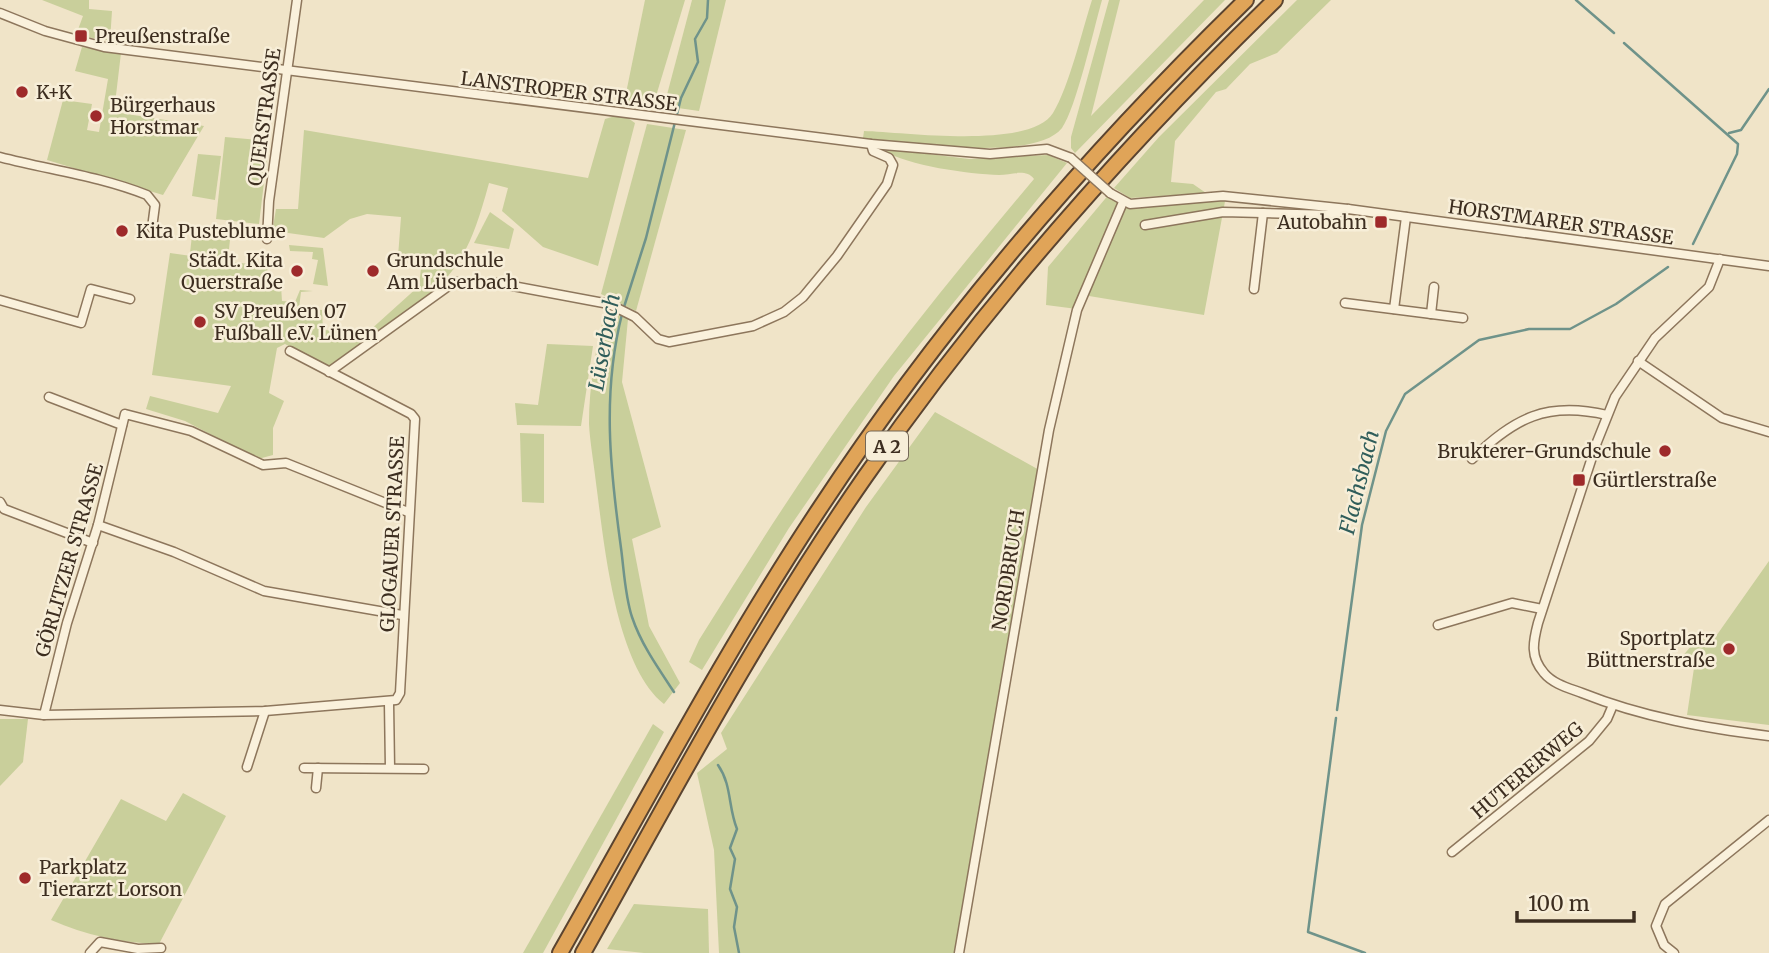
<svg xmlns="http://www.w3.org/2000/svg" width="1769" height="953" font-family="Merriweather,serif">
<rect width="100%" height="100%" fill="#f0e4c8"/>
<g fill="#c9cf9b">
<polygon points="42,0 89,0 89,9 112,11 110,41 76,35 83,16"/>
<polygon points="645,0 685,0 653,106 624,103"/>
<polygon points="692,0 726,0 699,111 664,106"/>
<path d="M 1092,0 L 1102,0 C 1094,28 1076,109 1062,128 C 1034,163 906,142 863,138 L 864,131 C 904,132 1030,150 1053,113 C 1069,87 1082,31 1092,0 Z"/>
<polygon points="1109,0 1120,0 1091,116 1204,0 1225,0 1075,153 1071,148 1071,137"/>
<polygon points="1297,0 1331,0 1277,53 1250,64 1226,89 1216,92 1175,141 1171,182 1193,184 1206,193 1130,198 1114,188 1159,137"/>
<polygon points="82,47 121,53 114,112 204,126 163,195 47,160 63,100 92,104 87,130 99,132 108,79 75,71"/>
<path d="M 622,114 L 635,123 L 598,266 L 543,247 L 502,211 L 508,188 L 489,183 C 467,264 454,279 386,328 C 367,342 349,357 327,367 L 285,344 L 277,348 L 269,393 L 284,401 L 273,428 L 273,455 L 258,459 L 185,421 L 146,409 L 150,396 L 218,413 L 231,386 L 152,375 L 170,253 L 248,264 L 248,269 L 261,261 L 268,262 L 267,279 L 275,280 L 274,285 L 281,286 L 282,301 L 295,302 L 300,290 L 313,291 L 301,292 L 299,308 L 322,310 L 323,330 L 368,332 L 419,286 L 422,259 L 398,257 L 401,217 L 367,214 L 350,219 L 324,238 L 281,232 L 273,227 L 276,209 L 298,209 L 304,130 L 588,178 L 605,119 Z"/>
<polygon points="647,124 686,130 636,311 601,294"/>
<polygon points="225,137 269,141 259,224 216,219"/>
<path d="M 888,149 L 969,159 L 1048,155 L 1067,163 L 894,376 L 789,528 L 702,670 L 689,662 L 699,640 C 747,563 795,487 848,413 C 907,332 970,255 1034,179 C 1026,168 1011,175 999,175 C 969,174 908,166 883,150 Z"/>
<polygon points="198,154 221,156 215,200 192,196"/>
<polygon points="1110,193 1122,201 1226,196 1204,315 1083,295 1077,309 1046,305 1048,267"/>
<polygon points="490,212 514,229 509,249 474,243"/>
<polygon points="193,226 231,231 228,258 190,253"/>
<polygon points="289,245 323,248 328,286 313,284 318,260 312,259 313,252 290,251"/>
<path d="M 606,308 L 628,319 L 622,382 L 661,527 L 632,539 L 649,626 L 680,683 L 664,704 C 615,665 604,542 596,483 C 594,464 590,443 589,424 C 589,385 596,345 606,308 Z"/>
<polygon points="547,344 593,346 581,426 517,425 515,403 538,405"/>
<polygon points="935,412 1041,471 958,953 719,953 714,850 697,773 727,749 721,733 866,507"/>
<polygon points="520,433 544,434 544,503 522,502"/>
<polygon points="1769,561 1769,725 1687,715 1694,668 1681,658 1703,632 1714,639"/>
<polygon points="0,719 28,719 23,762 0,786"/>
<polygon points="653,724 664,732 543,953 523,953"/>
<path d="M 183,793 L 226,816 L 159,944 C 122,943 85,935 51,920 L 121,799 L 166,821 Z"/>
<polygon points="634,904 708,909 709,953 644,953 607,949"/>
</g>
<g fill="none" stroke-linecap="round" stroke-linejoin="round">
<g stroke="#6f938a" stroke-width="2.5">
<polyline points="1576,0 1614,33"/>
<polyline points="1624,43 1738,144 1737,154 1693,244"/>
<polyline points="1729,133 1741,130 1769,89"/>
<polyline points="624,307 646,238 681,98 698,62 695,39 707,18 708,0"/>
<path d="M 622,314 C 602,393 610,468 621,548 C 624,570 625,596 632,617 C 641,644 658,668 674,692"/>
<polyline points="1337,710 1362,525 1386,431 1405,394 1479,340 1529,329 1570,329 1616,304 1668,267"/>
<polyline points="1336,718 1308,932 1365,953"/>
<path d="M 718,765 C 732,785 728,807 737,829 L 730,848 L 735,859 L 730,889 L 737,907 L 734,927 L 739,953"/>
</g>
<defs>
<g id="minor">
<polyline points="0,13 45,31 104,47 871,144 990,154 1047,149 1071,158"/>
<path d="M 0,157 C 50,170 99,176 147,195 L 155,205 L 152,228"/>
<polyline points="1110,193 1130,204 1223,196 1348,209 1769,266"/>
<polyline points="1145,225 1223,212 1332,215 1348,209"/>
<polyline points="267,239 269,201 297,0"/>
<path d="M 1720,259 L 1709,287 L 1655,338 L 1615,397 L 1597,442 L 1538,623 C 1533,642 1530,657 1544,673 C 1553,684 1569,688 1582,693 C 1642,717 1705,728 1769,736"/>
<polyline points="1254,289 1263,213"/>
<polyline points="0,300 81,323 91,289 130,299"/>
<polyline points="1345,303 1463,318"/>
<polyline points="1394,309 1406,217"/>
<polyline points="1431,314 1434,287"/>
<polyline points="1638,361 1722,418 1769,432"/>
<polyline points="329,372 454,282 497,283 609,304 635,317 658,339 669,342 753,326 784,312 803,297 837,256 887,184 893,165 889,158 873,151 871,144"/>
<polyline points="49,397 122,425"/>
<path d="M 1472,459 C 1515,418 1546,401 1607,415"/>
<polyline points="0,502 4,509 93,543"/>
<polyline points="98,525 174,552 264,591 402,615"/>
<polyline points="1438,625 1512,603 1542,609"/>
<polyline points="389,703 390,768"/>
<polyline points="0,710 44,715 265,711 396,700 400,693 415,419 411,414 290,351"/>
<polyline points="44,715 67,623 98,525 125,414 191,431 263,465 286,463 408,512"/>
<polyline points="247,767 265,711"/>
<polyline points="304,768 424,769"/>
<polyline points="316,788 318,768"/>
<polyline points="1452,852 1589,741 1607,719 1613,705"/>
<polyline points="90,953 100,942 138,949 161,948"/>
<polyline points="959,953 1049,430 1077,310 1123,202"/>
<polyline points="1674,953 1664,945 1656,926 1665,904 1769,820"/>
</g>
<g id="motorway">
<path d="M 560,953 C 645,804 725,651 820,508 C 942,323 1087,155 1246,0"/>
<path d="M 583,953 C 673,792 759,629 865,477 C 985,304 1124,147 1275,0"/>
</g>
</defs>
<use href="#minor" stroke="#8d765c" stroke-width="11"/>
<use href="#motorway" stroke="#5b4430" stroke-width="18"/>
<use href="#minor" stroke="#faf1dc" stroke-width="8"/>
<use href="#motorway" stroke="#e0a458" stroke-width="14"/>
<defs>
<polyline id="minor-bridge" points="1071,158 1110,193"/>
</defs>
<use href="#minor-bridge" stroke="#8d765c" stroke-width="11" stroke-linecap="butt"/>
<use href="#minor-bridge" stroke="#faf1dc" stroke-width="8"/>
</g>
<g fill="#9e2a2b" stroke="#f7eed8" stroke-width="2.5">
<rect x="74" y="29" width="14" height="14" rx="3.5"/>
<circle cx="22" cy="92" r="7"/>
<circle cx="96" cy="116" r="7"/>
<rect x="1374" y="215" width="14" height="14" rx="3.5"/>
<circle cx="122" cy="231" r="7"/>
<circle cx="297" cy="271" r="7"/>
<circle cx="373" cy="271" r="7"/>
<circle cx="200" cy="322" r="7"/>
<circle cx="1665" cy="451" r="7"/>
<rect x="1572" y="473" width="14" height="14" rx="3.5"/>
<circle cx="1729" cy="649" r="7"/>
<circle cx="25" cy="878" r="7"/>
</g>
<g text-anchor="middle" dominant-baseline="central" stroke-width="5" stroke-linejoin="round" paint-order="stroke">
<rect fill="#f7eed8" stroke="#756857" stroke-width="2" x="866" y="431.5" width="42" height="29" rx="5"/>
<g font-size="18" font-weight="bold" fill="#3d2e20">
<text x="887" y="446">A 2</text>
</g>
<g font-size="19" fill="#3d2e20" stroke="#f7eed8" text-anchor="start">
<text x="95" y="36">Preußenstraße</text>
<text x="36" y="92">K+K</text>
<text x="110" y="105">Bürgerhaus<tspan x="110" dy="22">Horstmar</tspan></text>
<text x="1367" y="222" text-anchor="end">Autobahn</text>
<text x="136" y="231">Kita Pusteblume</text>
<text x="283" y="260" text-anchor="end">Städt. Kita<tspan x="283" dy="22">Querstraße</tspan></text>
<text x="387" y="260">Grundschule<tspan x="387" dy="22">Am Lüserbach</tspan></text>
<text x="214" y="311">SV Preußen 07<tspan x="214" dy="22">Fußball e.V. Lünen</tspan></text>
<text x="1651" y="451" text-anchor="end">Brukterer-Grundschule</text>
<text x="1593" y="480">Gürtlerstraße</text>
<text x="1715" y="638" text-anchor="end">Sportplatz<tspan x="1715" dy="22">Büttnerstraße</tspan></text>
<text x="39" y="867">Parkplatz<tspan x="39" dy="22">Tierarzt Lorson</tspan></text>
</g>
<g font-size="19" fill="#3d2e20" stroke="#f7eed8">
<text transform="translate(569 91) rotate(7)">LANSTROPER STRASSE</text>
<text transform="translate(264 117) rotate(-82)">QUERSTRASSE</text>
<text transform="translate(1561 222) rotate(8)">HORSTMARER STRASSE</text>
<text transform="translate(392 534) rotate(-87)">GLOGAUER STRASSE</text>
<text transform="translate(69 560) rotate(-74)">GÖRLITZER STRASSE</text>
<text transform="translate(1008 570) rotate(-81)">NORDBRUCH</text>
<text transform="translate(1527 770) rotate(-40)">HUTERERWEG</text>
</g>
<g font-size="21" font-style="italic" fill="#2f5d5a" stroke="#f7eed8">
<text transform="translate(604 342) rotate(-80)">Lüserbach</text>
<text transform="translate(1359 482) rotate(-76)">Flachsbach</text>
</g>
</g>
<path d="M1517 911v10h117v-10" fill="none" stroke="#3d2e20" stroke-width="3.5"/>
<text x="1528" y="911" font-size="21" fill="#3d2e20" stroke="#f7eed8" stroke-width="5" paint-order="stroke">100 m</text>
</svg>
